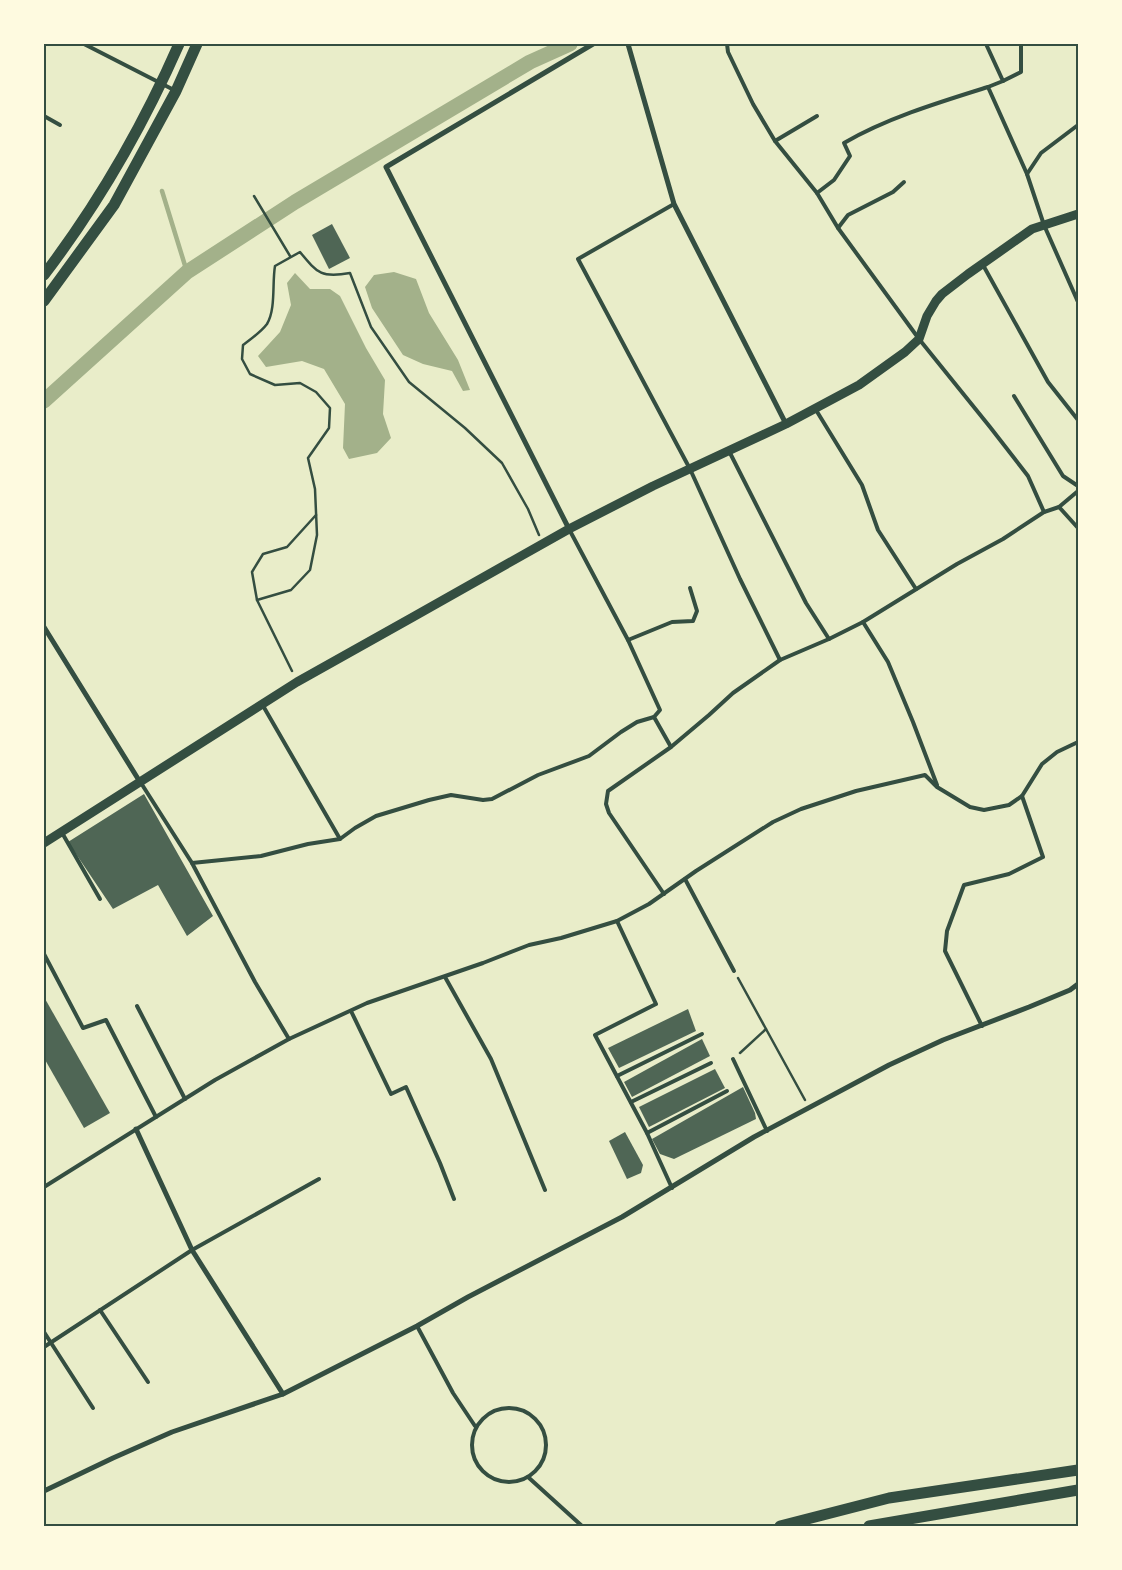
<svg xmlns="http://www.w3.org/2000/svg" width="1122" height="1570" font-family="Helvetica,sans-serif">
<rect width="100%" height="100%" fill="#e9edc9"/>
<g fill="#a3b18a">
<polygon points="394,272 416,279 429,313 458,360 470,390 463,391 452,371 423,364 403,355 372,308 365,287 374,275"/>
<polygon points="295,273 310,289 330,289 340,296 366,348 385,380 383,414 391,438 377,453 349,459 343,448 345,404 324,369 302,361 266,367 258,356 280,332 291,305 287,283"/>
</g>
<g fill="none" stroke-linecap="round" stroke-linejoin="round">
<polyline stroke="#a3b18a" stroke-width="4.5" points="162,191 187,272"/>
<polyline stroke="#a3b18a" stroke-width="15" points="44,401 187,272 295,202 530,62 570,44"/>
</g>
<g fill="#4f6655">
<polygon points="332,224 350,258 329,269 312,235"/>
<polygon points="144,794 213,916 187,936 158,885 113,909 68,842"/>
<polygon points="44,997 110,1113 84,1128 44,1058"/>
<polygon points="688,1009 696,1031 619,1068 608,1048"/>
<polygon points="702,1039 710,1056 632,1097 624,1082"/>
<polygon points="715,1069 725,1088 649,1127 639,1107"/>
<polygon points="743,1087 755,1113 756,1119 674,1159 660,1154 652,1139"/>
<polygon points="625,1132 643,1165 641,1173 627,1179 609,1141"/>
</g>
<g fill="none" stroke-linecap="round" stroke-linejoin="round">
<g stroke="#344e41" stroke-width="2.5">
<polyline points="254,196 290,256"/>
<polyline points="257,600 252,572 263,554 287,547 316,515"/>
<path d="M 292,671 L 257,600 L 291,590 L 310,570 L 317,535 L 315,489 L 308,458 L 329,428 L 330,408 L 316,392 L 300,383 L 275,385 L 250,374 L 242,359 L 243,345 C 251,339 261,332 267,324 C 276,309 272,283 275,266 L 300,252 C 318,274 322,278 350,273 L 371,327 L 409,382 L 465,428 L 502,463 L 528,509 L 539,535"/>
<polyline points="738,978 766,1029 740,1053"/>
<polyline points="766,1029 805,1100"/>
</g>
<g stroke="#344e41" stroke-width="4">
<polyline points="84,44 174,90"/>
<polyline points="727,44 728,52 753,104 775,141 817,193 838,228 919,339 990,427 1028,476 1044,512"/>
<polyline points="986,44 1003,81 988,87 1027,174 1044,225 1078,302"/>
<polyline points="1003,81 1021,72 1021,44"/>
<polyline points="44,116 60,125"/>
<polyline points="775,141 817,116"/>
<polyline points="1027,174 1041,153 1078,125"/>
<path d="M 817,193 L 834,180 L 850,156 L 844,143 C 887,118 940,102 988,87"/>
<polyline points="674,204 578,259 690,469 740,579 780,660"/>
<polyline points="838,228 848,215 893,192 904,182"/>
<polyline points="983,265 1048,382 1078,420"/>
<polyline points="1014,396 1063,476 1078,486"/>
<polyline points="816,410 862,485 878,530 916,589"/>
<polyline points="729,451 806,603 829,639"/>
<polyline points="1059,507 1078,528"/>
<polyline points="569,529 628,640 660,710 654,717 671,747"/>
<polyline points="863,622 888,662 913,722 937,785"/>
<polyline points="628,640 672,622 693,621 697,611 690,588"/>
<polyline points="262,704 340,839"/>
<polyline points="141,783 192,863 255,982 289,1039"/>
<polyline points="61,831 100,899"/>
<polyline points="192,863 261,856 308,844 340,839 355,828 376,816 429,800 451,795 483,800 492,799 538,775 589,756 621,732 637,722 654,717"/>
<polyline points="685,879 734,971"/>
<polyline points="664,894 609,813 606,804 608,791 671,747 709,715 733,693 780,660 829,639 863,622 957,564 1003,539 1044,512 1059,507 1078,491"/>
<polyline points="617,921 656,1004 595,1035 647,1133 672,1188"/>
<polyline points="44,954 83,1028 106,1020 156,1117"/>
<polyline points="445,977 491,1059 545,1190"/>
<polyline points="137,1006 185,1099"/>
<polyline points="351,1011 391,1094 406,1087 440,1163 454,1199"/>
<polyline points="982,1026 945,951 947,931 964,885 1009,874 1043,857 1022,796"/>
<polyline points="733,1059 767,1131"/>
<polyline points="617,1076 702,1034"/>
<polyline points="631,1102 711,1063"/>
<polyline points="647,1133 727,1091"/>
<polyline points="44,1187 215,1080 289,1039 367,1003 483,963 529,945 561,938 617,921 649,904 696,871 773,822 801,809 856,791 925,775 937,787 970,807 984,810 1009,805 1022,796 1042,764 1057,752 1078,742"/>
<polyline points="100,1310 148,1382"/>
<polyline points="417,1326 453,1393 475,1426"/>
<polyline points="44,1332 93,1408"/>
<polyline points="44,1347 192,1250 319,1179"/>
<circle cx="509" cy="1445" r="37"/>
<polyline points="528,1477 582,1526"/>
</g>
<g stroke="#344e41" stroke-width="5">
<polyline points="628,44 674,204 786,424"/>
<polyline points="569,529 386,167 593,44"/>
<polyline points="44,627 140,782"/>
<polyline points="136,1129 192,1250 283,1394"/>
<polyline points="44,1491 113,1458 172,1432 283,1394 417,1326 468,1297 622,1217 754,1137 889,1065 943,1040 1029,1007 1070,990 1078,984"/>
</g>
<polyline stroke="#344e41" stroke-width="9" points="44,843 297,682 413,617 569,529 653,486 786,424 859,385 905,352 919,339 927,316 936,301 942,294 968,274 1032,229 1078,214"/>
<g stroke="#344e41" stroke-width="11">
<path d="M 44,275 C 98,204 143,126 179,44"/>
<polyline points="44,301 114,205 176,91 197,44"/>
<polyline points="780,1526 889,1498 1078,1470"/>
<polyline points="869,1526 1078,1490"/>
</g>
</g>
<rect width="1122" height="1570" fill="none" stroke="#fefae0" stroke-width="90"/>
<rect x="45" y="45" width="1032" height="1480" fill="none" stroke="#344e41" stroke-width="2"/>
</svg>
